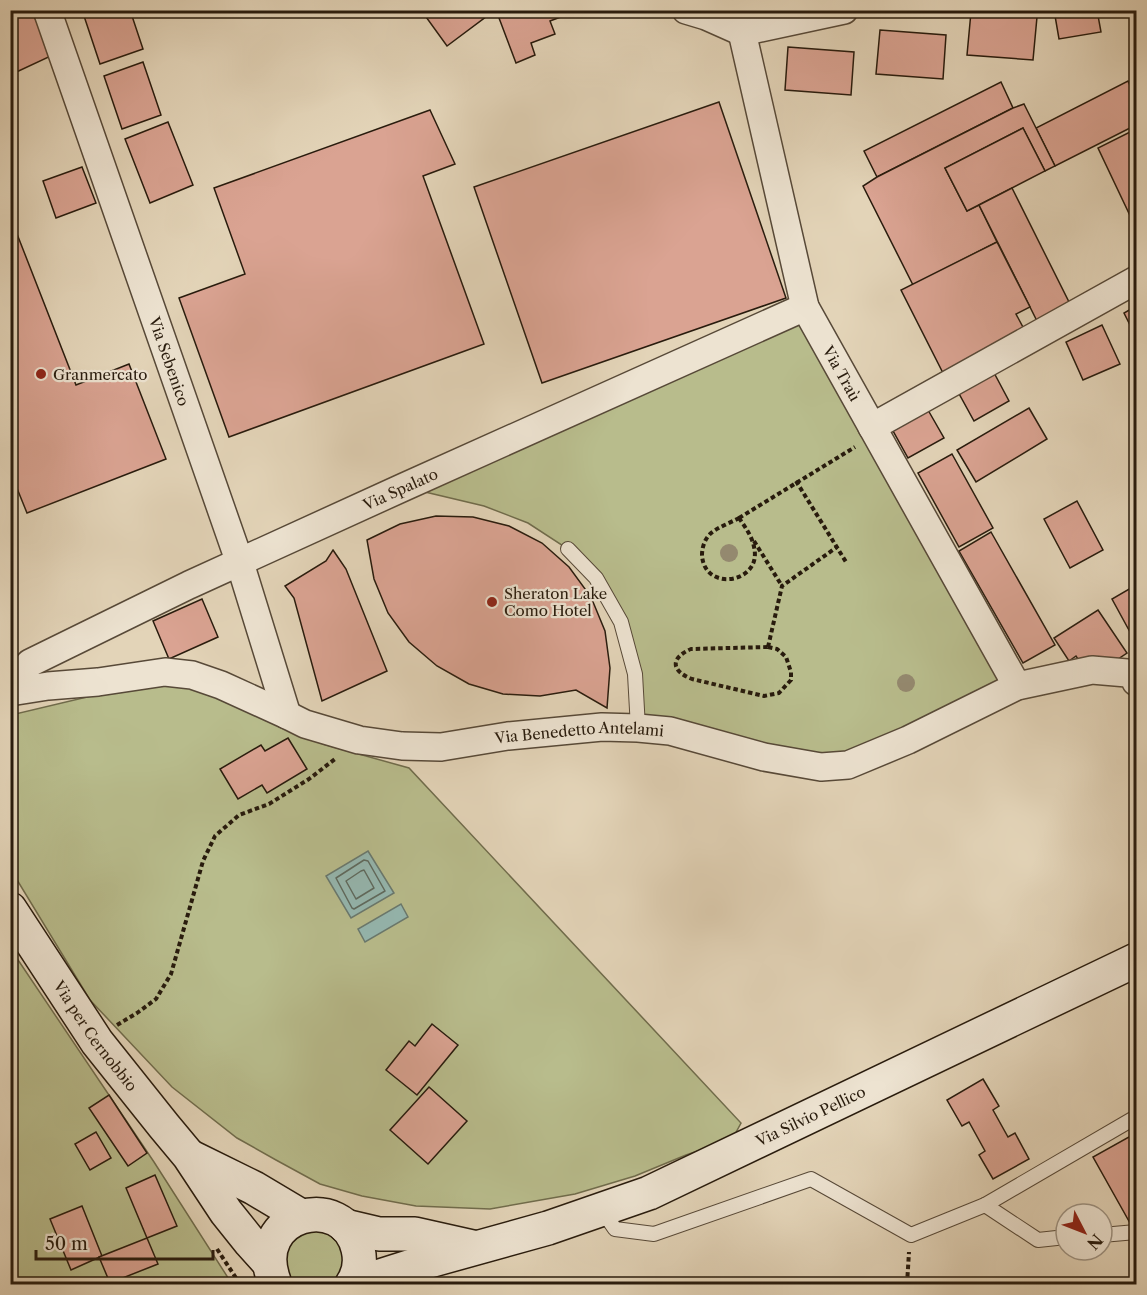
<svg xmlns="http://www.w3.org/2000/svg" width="1147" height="1295" font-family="'Libre Caslon Text',serif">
<rect width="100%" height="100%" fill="#e3d4b8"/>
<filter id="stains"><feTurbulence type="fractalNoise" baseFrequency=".00333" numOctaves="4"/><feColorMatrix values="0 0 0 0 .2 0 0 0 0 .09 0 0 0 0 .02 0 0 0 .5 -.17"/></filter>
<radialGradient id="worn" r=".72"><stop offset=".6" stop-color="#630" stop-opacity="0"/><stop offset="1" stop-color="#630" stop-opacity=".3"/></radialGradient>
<g fill="#b8bc8c" stroke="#706c4c" stroke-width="1.5">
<polygon points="805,307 1017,686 848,765 638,728 621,622 568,549 528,523 484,506 404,487"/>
<polygon points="161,681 192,685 285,724 323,744 409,768 741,1123 734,1136 718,1144 686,1155 635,1176 575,1194 490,1209 416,1206 362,1196 320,1184 276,1160 237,1138 172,1087 90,1000 11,870 11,715 108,692"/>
<polygon points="10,948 154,1162 232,1284 11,1284"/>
<polygon points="319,1229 337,1239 346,1258 341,1278 335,1284 293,1284 287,1277 286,1247 300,1233"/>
</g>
<g fill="#95b8b1" stroke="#69796f" stroke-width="1.5">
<polygon points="368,851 394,893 351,918 326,876"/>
<polygon points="401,904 408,917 365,942 358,929"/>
</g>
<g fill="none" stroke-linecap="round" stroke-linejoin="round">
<g stroke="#5e6a5f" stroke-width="1.5">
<polygon points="364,860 368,861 385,891 354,909 352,908 336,878"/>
<polygon points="364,870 374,888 356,899 346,881 361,871"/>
</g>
</g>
<g fill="#daa392" stroke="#281b0d" stroke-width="1.5">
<polygon points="25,10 31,10 53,55 10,75 10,17"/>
<polygon points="82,10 130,10 143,49 100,64"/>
<polygon points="421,10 482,10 487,16 447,46"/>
<polygon points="496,10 564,10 566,15 550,21 555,34 531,43 535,55 516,63"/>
<polygon points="722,10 766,10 766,14 723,14"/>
<polygon points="1054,10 1097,10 1101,32 1059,39"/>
<polygon points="971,12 1037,17 1033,60 967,55"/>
<polygon points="880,30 946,35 943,79 876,74"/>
<polygon points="788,47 854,52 851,95 785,90"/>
<polygon points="143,62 161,115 122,129 104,76"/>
<polygon points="1128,81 1136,99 1136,125 1055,166 1036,128"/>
<polygon points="1001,82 1013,108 877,177 864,151"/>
<polygon points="719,102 786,298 542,383 474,187"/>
<polygon points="1024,104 1055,166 1045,171 1023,128 945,168 967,211 979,205 997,242 913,285 863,186 877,177 1013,108"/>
<polygon points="430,110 455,164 423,176 484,344 229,437 179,298 245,274 214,188"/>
<polygon points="168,122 193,185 150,203 125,139"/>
<polygon points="1023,128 1045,171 967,211 945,168"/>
<polygon points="1136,129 1136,223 1134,224 1098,148"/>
<polygon points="82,167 96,203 56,218 43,181"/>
<polygon points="1012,188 1070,304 1037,321 979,205"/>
<polygon points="10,216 76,385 129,364 166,459 27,513 10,471"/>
<polygon points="997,242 1030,307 1016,314 1025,331 943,373 901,290"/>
<polygon points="1136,306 1136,337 1124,313"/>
<polygon points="1102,325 1120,364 1083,380 1066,342"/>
<polygon points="992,369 1009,401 974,421 957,390"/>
<polygon points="1029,408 1047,439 976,482 957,450"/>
<polygon points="928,410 944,438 908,458 892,429"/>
<polygon points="952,454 993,528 959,547 918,473"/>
<polygon points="1077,501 1103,550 1070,568 1044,519"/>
<polygon points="436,516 473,517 509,526 542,543 569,567 591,597 605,631 610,668 607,708 576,690 540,696 503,694 469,684 437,666 409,642 388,613 374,579 367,540 400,524"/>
<polygon points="991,532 1055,645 1023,663 959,551"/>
<polygon points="333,550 346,569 387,671 322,701 294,598 285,586 326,561"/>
<polygon points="1136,585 1136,643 1112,599"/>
<polygon points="202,599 218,637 169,659 153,621"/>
<polygon points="1098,610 1127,653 1106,667 1084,668 1076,656 1069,661 1054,638"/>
<polygon points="288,738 307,769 267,793 262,785 238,799 220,769 261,745 265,751"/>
<polygon points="432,1024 458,1045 417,1095 386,1070 409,1041 415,1046"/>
<polygon points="983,1079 999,1106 993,1110 1008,1137 1015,1133 1029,1159 993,1179 979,1155 985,1151 969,1122 962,1126 947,1100"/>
<polygon points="429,1087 467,1121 428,1164 390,1130"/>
<polygon points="109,1095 147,1153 128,1166 89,1108"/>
<polygon points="96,1132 111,1158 90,1170 75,1144"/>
<polygon points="1136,1133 1136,1222 1130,1223 1093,1157"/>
<polygon points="155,1175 177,1226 147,1238 126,1188"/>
<polygon points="82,1206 102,1256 71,1270 50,1219"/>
<polygon points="147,1238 158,1264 110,1283 99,1257"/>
</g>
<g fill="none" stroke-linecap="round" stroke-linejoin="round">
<defs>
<g id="service">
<polyline points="568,549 596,578 621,622 635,674 638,728"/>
<polyline points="985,1205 1136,1117"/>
<polyline points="602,1210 615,1229 654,1234 811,1179 911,1235 985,1205 1038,1240 1066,1237"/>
<polyline points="1102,1235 1136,1232"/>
</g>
<g id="minor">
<path id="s1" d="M 47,10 L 240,563 L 287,715"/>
<polyline points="686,10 706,16 742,32 844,10"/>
<path id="s2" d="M 742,32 L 805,307 L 1017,686"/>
<polyline points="872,427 1136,280"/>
<path id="s3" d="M 10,689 L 30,663 L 189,585 L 404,487 L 805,307"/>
<path id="s4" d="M 10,692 L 48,686 L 98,682 L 165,672 L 192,675 L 221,685 L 287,715 L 305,724 L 359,740 L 402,746 L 441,747 L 508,736 L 602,727 L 638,728 L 670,731 L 764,757 L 821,767 L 848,765 L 908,740 L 1017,686 L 1092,670 L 1127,673 L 1134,677 L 1136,682"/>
</g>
<g id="secondary">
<path id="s5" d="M 10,909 L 97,1042 L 164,1126 L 189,1156 L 226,1212 L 250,1242 L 269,1263"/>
<polyline points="191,1157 254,1188 301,1216"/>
<polyline points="345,1226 379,1234 415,1234 473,1247"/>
<path d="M 274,1281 C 249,1213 344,1189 358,1249 C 361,1262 359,1274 352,1284"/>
<path id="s6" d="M 358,1284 L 374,1278 L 415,1265 L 548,1228 L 649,1193 L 1136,960"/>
</g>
</defs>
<use href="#service" stroke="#574938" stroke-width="16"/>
<use href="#minor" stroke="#574938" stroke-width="30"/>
<use href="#secondary" stroke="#281b0d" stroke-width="36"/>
<g stroke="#281b0d" stroke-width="4" stroke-dasharray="4.5 3" stroke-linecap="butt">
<polyline points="796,481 846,562"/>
<path d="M 739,518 C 745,527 752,536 754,547 C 763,583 704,593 702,555 C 702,547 705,539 710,534 C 718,527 730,523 739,518 Z"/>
<polyline points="739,518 855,447"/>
<polyline points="754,541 782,586"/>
<path d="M 768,647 L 777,649 L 786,657 L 791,672 L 791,680 L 779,693 L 764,696 L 692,679 C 671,671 670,658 691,649 Z"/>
<polyline points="768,647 782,586 837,547"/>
<polyline points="117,1025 137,1013 156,999 171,974 203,861 215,836 239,815 269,804 309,779 335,759"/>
<polyline points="217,1249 240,1284"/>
<polyline points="907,1284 909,1252"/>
</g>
<use href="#service" stroke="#ede3d1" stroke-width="14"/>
<use href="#minor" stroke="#ede3d1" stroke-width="27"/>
<use href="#secondary" stroke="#ede3d1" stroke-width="33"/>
</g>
<g fill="#94896f">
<circle cx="729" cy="553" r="9"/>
<circle cx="906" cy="683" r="9"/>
</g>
<g fill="#8f2418" stroke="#ede3d1" stroke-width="2">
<circle cx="41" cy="374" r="6"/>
<circle cx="492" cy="602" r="6"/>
</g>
<g text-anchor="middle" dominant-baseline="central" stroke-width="4.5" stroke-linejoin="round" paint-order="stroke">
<g font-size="15" fill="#281b0d" stroke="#ede3d1">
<text stroke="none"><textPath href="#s1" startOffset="372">Via Sebenico</textPath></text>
<text stroke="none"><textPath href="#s2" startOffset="358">Via Traù</textPath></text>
<text stroke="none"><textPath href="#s3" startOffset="442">Via Spalato</textPath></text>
<text stroke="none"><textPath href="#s4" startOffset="585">Via Benedetto Antelami</textPath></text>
<text stroke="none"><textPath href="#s5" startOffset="153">Via per Cernobbio</textPath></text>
<text stroke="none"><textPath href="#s6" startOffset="484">Via Silvio Pellico</textPath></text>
</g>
<g font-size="15" fill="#281b0d" stroke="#ede3d1" text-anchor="start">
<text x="53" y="374">Granmercato</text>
<text x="504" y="593">Sheraton Lake<tspan x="504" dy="17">Como Hotel</tspan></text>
</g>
</g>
<rect width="1147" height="1295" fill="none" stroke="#e3d4b8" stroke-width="36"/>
<rect x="12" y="12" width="1123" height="1271" fill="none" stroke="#281b0d" stroke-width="3"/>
<rect x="18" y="18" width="1111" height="1259" fill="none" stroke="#281b0d" stroke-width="1.5"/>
<g transform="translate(1084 1232) rotate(132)"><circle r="28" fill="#ede3d1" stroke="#9e9383" stroke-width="1.5"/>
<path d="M0-4.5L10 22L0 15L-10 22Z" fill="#8f2418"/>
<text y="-9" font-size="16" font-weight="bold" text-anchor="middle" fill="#281b0d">N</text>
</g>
<path d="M36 1250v9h177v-9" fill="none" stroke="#281b0d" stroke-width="3"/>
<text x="45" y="1250" font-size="18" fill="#281b0d" stroke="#ede3d1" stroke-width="4.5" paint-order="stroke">50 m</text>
<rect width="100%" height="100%" filter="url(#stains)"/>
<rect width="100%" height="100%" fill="url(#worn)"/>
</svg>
